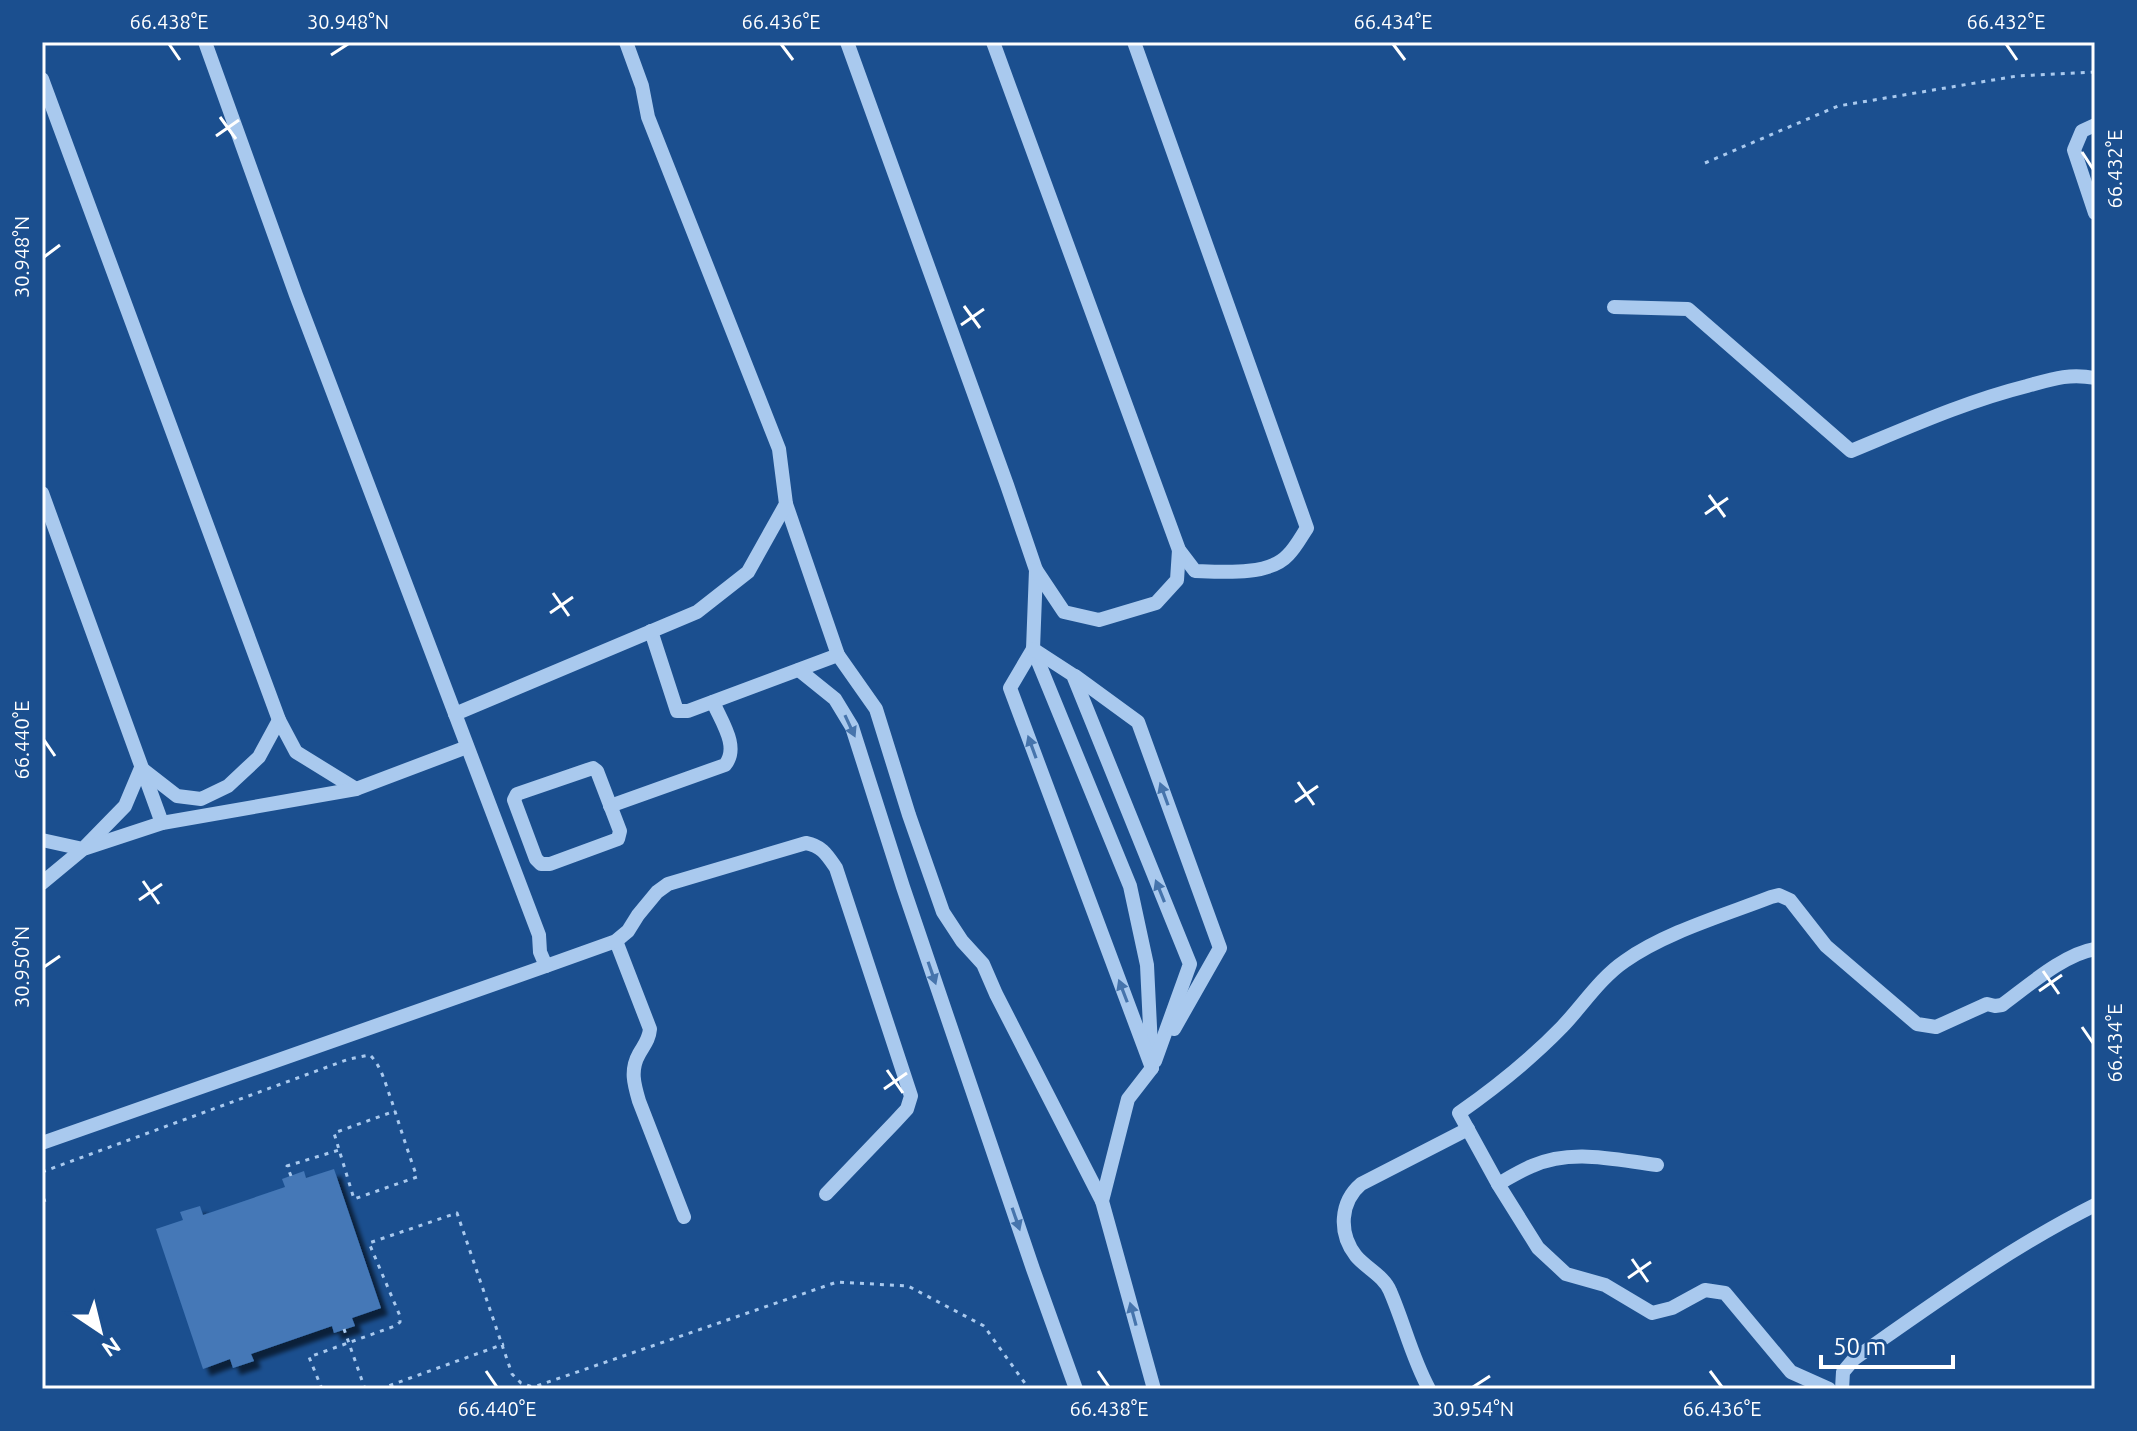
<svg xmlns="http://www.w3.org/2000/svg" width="2137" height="1431" font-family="Ubuntu,sans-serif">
<defs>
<filter id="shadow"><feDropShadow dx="7" dy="7" stdDeviation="2" flood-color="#0009"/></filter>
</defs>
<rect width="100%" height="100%" fill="#1b4f8f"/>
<polygon fill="#4478b7" filter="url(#shadow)" points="334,1169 381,1308 352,1318 355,1326 334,1333 332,1326 251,1354 254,1361 233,1368 230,1359 203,1369 156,1229 183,1220 180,1212 200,1206 203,1215 285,1187 282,1179 304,1171 306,1178"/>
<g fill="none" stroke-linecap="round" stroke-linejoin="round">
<g stroke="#a9c9ee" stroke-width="3" stroke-dasharray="4 6" stroke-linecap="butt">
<polyline points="1705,163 1838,106 2017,76 2095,72"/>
<path d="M 42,1172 L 349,1059 L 370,1055 C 382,1067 386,1086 392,1102 C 400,1127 408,1152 417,1177 L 354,1199 L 334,1133 L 395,1111"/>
<polyline points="291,1176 287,1166 339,1150"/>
<polyline points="42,1201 50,1199"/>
<polyline points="344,1329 365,1389"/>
<polyline points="322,1389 309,1357 395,1326 400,1322 400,1316 369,1243 457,1213 512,1374 521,1383 533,1387"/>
<polyline points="380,1389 504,1344"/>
<polyline points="528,1389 837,1282 908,1286 984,1326 1029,1389"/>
</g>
<g stroke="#a9c9ee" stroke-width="14">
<polyline points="847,42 1007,485 1036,570 1033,649 1130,886 1147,965 1152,1068"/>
<path d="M 993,42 L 1179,550 L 1195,571 C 1222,572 1269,576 1288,555 C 1296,547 1301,537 1307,528 L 1134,42"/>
<polyline points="42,79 279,720 296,752 356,789"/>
<polyline points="2095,125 2082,131 2074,150 2095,213"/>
<path d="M 1614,307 L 1688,309 L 1851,451 C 1909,427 1967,401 2027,386 C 2052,379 2069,373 2095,378"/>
<polyline points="42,493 162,823"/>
<polyline points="786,504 838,655 876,709 909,815 943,912 962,941 983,964 996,994 1102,1201"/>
<polyline points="1036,570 1064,612 1099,620 1156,603 1177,580 1179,550"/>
<polyline points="651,631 677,711 688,711 838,655"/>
<polyline points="1033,649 1010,688 1152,1068 1128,1099 1102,1201 1154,1389"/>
<polyline points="1033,649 1073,675 1190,964 1155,1061"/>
<polyline points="799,670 835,699 852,727 903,887 1033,1269 1076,1389"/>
<polyline points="1075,676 1138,722 1220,948 1174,1029"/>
<polyline points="455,714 697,612 748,572 786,504 779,449 648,117 642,86 626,42"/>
<polygon points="593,768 597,771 620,831 618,839 550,864 541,864 536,859 514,800 517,794"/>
<path d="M 610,806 L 725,765 C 740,747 721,721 713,702"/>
<polyline points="42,840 83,849 125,806 141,768 177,796 201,799 228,786 259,757 279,720"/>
<polyline points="42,883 83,849 162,823 356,789 467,747"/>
<path d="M 616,941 L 650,1029 C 649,1040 644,1045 639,1054 C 630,1070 634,1084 639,1101 L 684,1217"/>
<path d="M 546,966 L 616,941 L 628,931 L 638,915 L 657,892 L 668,884 L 806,843 C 822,846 827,855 836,868 L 911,1096 L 907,1109 L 895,1122 L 826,1194"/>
<polyline points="42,1143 546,966 540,952 539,935 296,295 205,42"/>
<path d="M 1498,1184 C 1509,1178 1520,1171 1532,1166 C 1572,1148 1616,1160 1657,1165"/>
<path d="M 1429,1389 C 1412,1358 1404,1323 1390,1291 C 1384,1276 1366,1268 1356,1256 C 1338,1233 1340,1202 1361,1184 L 1468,1129"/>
<path d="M 1829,1389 L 1791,1372 L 1725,1293 L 1705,1290 L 1672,1308 L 1652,1313 L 1605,1285 L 1566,1274 L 1538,1248 L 1498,1184 L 1459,1113 C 1496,1087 1530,1060 1562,1027 C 1583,1005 1600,978 1625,961 C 1666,932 1725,915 1771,897 L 1779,895 L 1790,900 L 1826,946 L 1917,1024 L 1936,1027 L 1987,1004 L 1995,1006 L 2002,1005 C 2028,986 2064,954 2095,949"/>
<path d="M 1842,1389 L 1843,1372 L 1854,1359 C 1931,1305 2011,1247 2095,1205"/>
</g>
</g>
<defs><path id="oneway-solid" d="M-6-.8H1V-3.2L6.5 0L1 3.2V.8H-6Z" transform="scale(2)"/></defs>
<g fill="#4674ac">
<use href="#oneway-solid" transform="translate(850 726) rotate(65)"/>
<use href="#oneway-solid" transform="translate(1032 747) rotate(-110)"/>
<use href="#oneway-solid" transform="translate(1164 794) rotate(-110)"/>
<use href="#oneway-solid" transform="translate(1160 891) rotate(-112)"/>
<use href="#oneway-solid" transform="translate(932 973) rotate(71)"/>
<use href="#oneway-solid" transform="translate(1123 991) rotate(-111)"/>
<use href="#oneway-solid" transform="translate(1016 1219) rotate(71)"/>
<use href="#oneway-solid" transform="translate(1133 1314) rotate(-105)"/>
</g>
<path fill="none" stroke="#fff" stroke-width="3" d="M 169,44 L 180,60M 781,44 L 793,60M 1393,44 L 1405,60M 2006,44 L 2017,60M 331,55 L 348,44M 220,117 L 236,139M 216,136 L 239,120M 2082,152 L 2093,169M 44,257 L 60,245M 964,306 L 980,328M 961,325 L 984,309M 1709,495 L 1725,517M 1705,514 L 1728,498M 553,593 L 569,616M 550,613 L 573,597M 44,740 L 55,756M 1298,782 L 1314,805M 1295,802 L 1318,786M 143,881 L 159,904M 139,900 L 162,884M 44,967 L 60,956M 2043,971 L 2059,994M 2039,991 L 2062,975M 2082,1027 L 2093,1043M 887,1070 L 903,1093M 884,1089 L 907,1073M 1632,1259 L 1648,1282M 1628,1278 L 1651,1262M 486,1371 L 497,1387M 1098,1371 L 1109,1387M 1710,1371 L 1722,1387M 1473,1387 L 1490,1376"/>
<rect width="2137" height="1431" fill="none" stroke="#1b4f8f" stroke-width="88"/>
<g transform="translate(100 1331) rotate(145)" stroke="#1b4f8f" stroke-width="6" paint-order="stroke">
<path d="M0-6L14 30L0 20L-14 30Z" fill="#ffffff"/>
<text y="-12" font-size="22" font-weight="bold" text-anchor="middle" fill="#ffffff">N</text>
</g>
<path d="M1821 1355v12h132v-12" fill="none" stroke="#ffffff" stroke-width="4"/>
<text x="1833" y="1355" font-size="24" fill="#ffffff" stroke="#1b4f8f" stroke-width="6" paint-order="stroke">50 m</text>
<rect x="44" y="44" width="2049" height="1343" fill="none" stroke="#fff" stroke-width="3"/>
<g font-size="20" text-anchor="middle" fill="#fff">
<text x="169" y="29">66.438°E</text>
<text x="348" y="29">30.948°N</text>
<text x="781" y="29">66.436°E</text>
<text x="1393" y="29">66.434°E</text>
<text x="2006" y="29">66.432°E</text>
<text transform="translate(2115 169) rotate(-90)" y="7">66.432°E</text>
<text transform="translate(22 257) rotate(-90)" y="7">30.948°N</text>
<text transform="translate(22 740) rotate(-90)" y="7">66.440°E</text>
<text transform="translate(22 967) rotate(-90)" y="7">30.950°N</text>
<text transform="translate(2115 1043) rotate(-90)" y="7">66.434°E</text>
<text x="497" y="1416">66.440°E</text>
<text x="1109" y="1416">66.438°E</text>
<text x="1473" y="1416">30.954°N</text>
<text x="1722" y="1416">66.436°E</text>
</g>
</svg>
